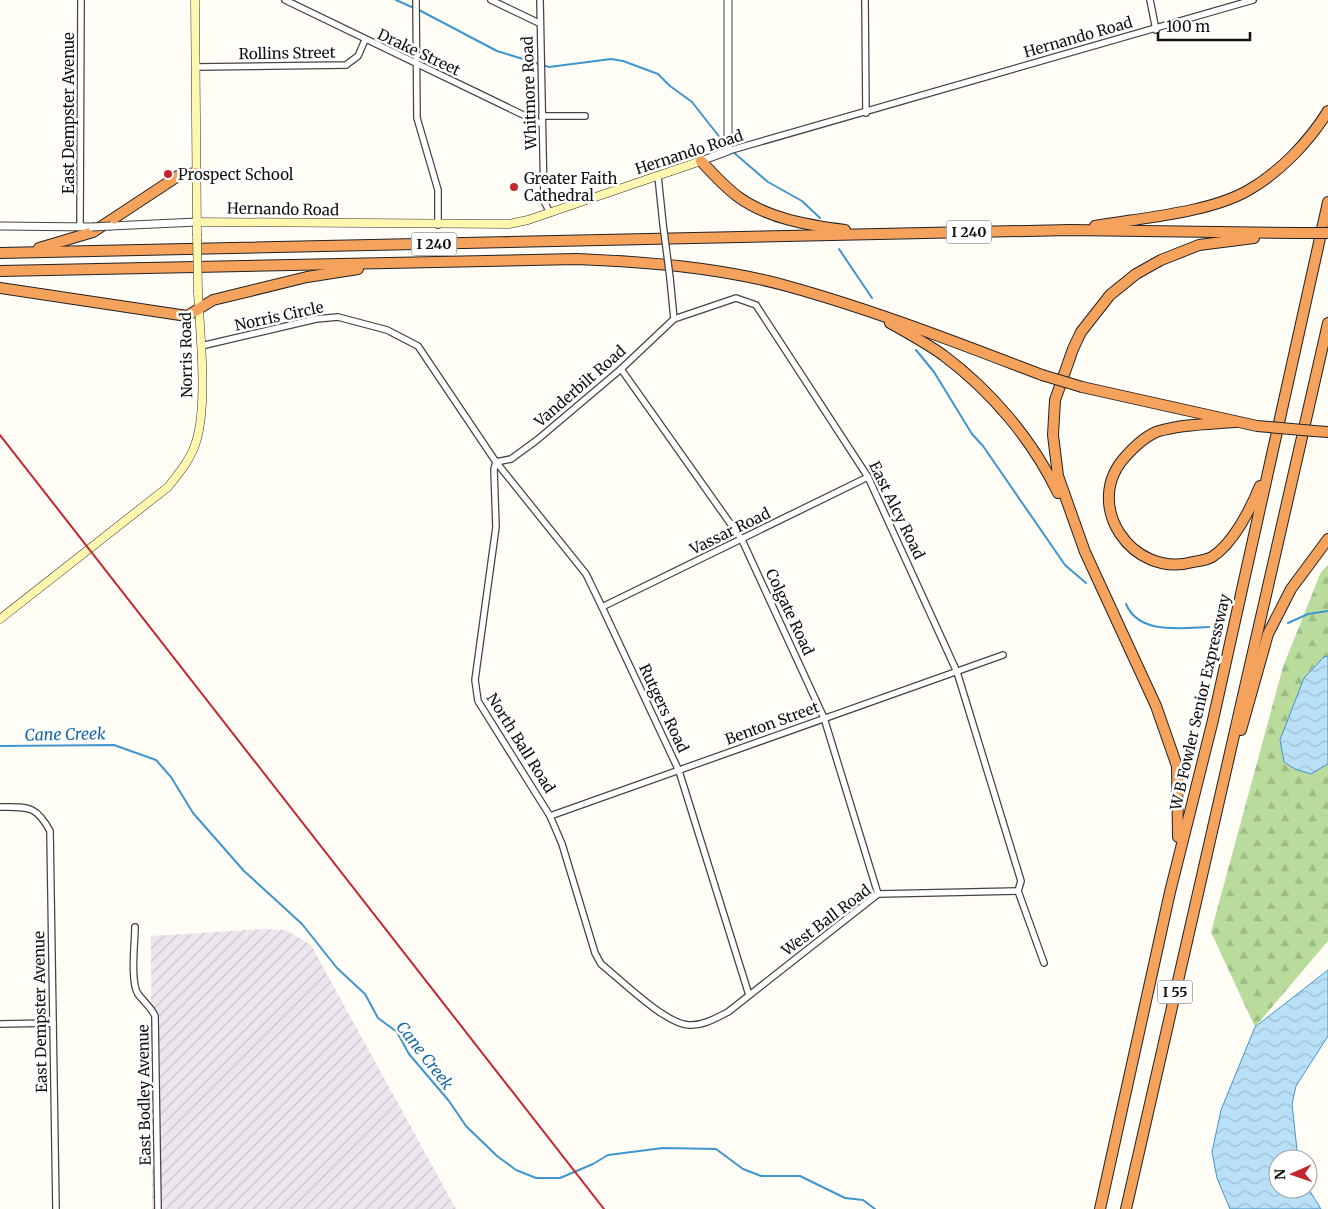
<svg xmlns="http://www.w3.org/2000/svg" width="1328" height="1209" font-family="Merriweather,serif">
<defs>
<pattern id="industrial-furrows" width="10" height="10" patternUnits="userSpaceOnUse" patternTransform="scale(1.25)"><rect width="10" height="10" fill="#eee6ef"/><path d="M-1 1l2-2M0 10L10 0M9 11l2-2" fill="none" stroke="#cbc4cc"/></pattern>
<pattern id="forest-firs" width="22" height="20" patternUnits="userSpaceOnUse" patternTransform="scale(1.25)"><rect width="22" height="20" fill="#b9dc9c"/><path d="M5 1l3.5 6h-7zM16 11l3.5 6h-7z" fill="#9ebc85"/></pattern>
<pattern id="water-waves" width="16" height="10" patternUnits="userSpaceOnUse" patternTransform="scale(1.25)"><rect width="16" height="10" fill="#b9e0f7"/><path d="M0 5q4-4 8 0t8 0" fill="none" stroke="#9ebfd3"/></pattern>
</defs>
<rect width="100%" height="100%" fill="#fffdf5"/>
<polygon fill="url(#industrial-furrows)" points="264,929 286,930 311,945 456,1209 152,1209 151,936"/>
<polygon fill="url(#forest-firs)" points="1328,565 1328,941 1255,1027 1211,932 1283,667 1321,572"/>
<g fill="url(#water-waves)" stroke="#3f96cf">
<polygon points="1328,656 1328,764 1311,774 1295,769 1284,762 1280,740 1304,678 1324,657"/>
<polygon points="1328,970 1328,1036 1296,1086 1292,1104 1298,1159 1278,1159 1278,1189 1308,1188 1321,1209 1230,1209 1217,1178 1212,1152 1221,1110 1255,1027"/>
</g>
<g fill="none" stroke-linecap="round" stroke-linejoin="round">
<g stroke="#3f96cf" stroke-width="2">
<polyline points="396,0 414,8"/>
<polyline points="419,10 497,51 549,67 611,59 623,61 658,74 670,86 692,102 725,144"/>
<polyline points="732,151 768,182 802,201 820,218"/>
<polyline points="839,249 872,298"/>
<polyline points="916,350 934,372 972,434 983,446 1065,565 1086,583"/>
<path d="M 1126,604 C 1139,635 1181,628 1209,627"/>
<polyline points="1288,623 1308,614 1328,611"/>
<polyline points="0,746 114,745 156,760 171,777 193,813 244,871 302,924 337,968 365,994 378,1018 397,1032 409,1054 449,1101 466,1126 497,1156 516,1170 536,1178 560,1178 593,1164 608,1155 663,1148 716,1149 743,1169 761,1176 800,1176 845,1198 863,1200 875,1209"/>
</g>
<defs>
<g id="minor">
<polyline points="285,0 542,124"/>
<polyline points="416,0 417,118 438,190 438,225"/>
<polyline points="491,0 539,23"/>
<polyline points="540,0 544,201 550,213"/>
<polyline points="865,0 866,113"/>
<polyline points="1150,0 1156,30"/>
<polyline points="196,67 346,65 358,56 365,40"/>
<polyline points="542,116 585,116"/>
<polyline points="728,151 1253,0"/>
<polyline points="658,176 663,224"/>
<polyline points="80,227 81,0"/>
<polyline points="670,278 674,319"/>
<path d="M 201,346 L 316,319 L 338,317 L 387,330 L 418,346 L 496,462 L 494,469 L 496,527 L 475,680 L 478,701 L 550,816 L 562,844 L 595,953 L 601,964 C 620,979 665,1024 689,1025 C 703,1026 716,1018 728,1012 L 878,894 L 1018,891"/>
<polyline points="621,369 742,540 824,718 878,894"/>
<polyline points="496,462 511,459 537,440 621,369 674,319 736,298 756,305 868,477 957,672 1021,881 1018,891 1044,963"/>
<polyline points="496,462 586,574 602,607 679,771 749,995"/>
<polyline points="602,607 868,477"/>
<path d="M 0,807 C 28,807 36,805 50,831 L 56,1209"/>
<polyline points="550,816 1003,655"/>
<path d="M 135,927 C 135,942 130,982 138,994 C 144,1002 151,1007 155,1016 L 158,1209"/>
<polyline points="0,1024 53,1023"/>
</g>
<g id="tertiary">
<polyline points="701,161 728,151 728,0"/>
<polyline points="0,226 92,227"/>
<polyline points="111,226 197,222"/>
</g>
<g id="secondary">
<polyline points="195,0 197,234"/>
<polyline points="197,222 509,224 528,220 701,161"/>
<path d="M 0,619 L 168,487 C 179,473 191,459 196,442 C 208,404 200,333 198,292"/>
</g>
<g id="motorway">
<path d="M 701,161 C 712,173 724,186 737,196 C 768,219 808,225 845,230"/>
<path d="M 1095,226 C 1140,218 1208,213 1247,191 C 1279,173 1309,142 1328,111"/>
<polyline points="39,248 93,232 178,176 196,173"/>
<polyline points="0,253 1070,230 1298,233"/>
<path d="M 0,271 L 577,259 C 647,262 718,267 787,286 C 874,310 958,343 1042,375"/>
<polyline points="0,288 187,316 213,300 307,277 358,269"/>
<path d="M 890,323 C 908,333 926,343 943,355 C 991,391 1032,439 1058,493"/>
<polyline points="1082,387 1257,426"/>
<path d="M 1235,422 C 1210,424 1183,424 1159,431 C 1147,435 1135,446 1126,456 C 1081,504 1132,579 1193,562 C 1199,561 1207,560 1212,557 C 1233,544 1251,508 1260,486"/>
<polyline points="1314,431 1328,432"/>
<polyline points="1241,730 1268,634 1291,589 1328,539"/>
<polyline points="1178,837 1177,766 1156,706 1085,552 1058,476 1053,435 1055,400 1073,349 1081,332 1110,295 1136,274 1161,260 1199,245 1254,238"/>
<polyline points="1100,1209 1170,892 1213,720 1328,202"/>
<polyline points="1126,1209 1328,323"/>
</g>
</defs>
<use href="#minor" stroke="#444" stroke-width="8"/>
<use href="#tertiary" stroke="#444" stroke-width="9"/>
<use href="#secondary" stroke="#333" stroke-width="9"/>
<use href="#motorway" stroke="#222" stroke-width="12"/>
<use href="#minor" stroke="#fff" stroke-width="5.5"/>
<use href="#tertiary" stroke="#fff" stroke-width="7"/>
<use href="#secondary" stroke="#fff6b0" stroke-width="8"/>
<use href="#motorway" stroke="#f5a25d" stroke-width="10"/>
<polyline stroke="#c4262e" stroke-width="2" points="0,435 604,1209"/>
<defs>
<polyline id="minor-bridge" points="663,224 670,278"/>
<polyline id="tertiary-bridge" points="92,227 111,226"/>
<polyline id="secondary-bridge" points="197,234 198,292"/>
<g id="motorway-bridge">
<polyline points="1298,233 1328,233"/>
<polyline points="1042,375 1082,387"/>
<polyline points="1257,426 1314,431"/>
</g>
</defs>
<use href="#minor-bridge" stroke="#444" stroke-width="8" stroke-linecap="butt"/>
<use href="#tertiary-bridge" stroke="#444" stroke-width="9" stroke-linecap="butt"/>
<use href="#secondary-bridge" stroke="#333" stroke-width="9" stroke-linecap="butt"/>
<use href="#motorway-bridge" stroke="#222" stroke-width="12" stroke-linecap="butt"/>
<use href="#minor-bridge" stroke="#fff" stroke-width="5.5"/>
<use href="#tertiary-bridge" stroke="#fff" stroke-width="7"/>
<use href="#secondary-bridge" stroke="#fff6b0" stroke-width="8"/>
<use href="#motorway-bridge" stroke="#f5a25d" stroke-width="10"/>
</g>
<g fill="#c4262e" stroke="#fff" stroke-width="2">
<circle cx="168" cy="174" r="5"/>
<circle cx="514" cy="187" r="5"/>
</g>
<g text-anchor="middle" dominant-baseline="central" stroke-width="5" stroke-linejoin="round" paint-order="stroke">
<g fill="#fff" stroke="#585858" stroke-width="1">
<rect x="946.5" y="220.5" width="45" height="23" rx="4"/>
<rect x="411.5" y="232.5" width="45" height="23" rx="4"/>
<rect x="1157.5" y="980.5" width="35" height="23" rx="4"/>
</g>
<g font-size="14" font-weight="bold" fill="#111">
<text x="969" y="232">I 240</text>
<text x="434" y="244">I 240</text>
<text x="1175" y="992">I 55</text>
</g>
<g font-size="15" fill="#111" stroke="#fff">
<text transform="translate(1078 37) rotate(-16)">Hernando Road</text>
<text transform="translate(419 52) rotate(25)">Drake Street</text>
<text transform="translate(287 53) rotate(-1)">Rollins Street</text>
<text transform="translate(529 93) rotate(-92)">Whitmore Road</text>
<text transform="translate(68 113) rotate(-90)">East Dempster Avenue</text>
<text transform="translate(689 152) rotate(-18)">Hernando Road</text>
<text transform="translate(283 209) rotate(1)">Hernando Road</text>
<text transform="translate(279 316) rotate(-12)">Norris Circle</text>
<text transform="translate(186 355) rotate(-91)">Norris Road</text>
<text transform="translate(580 386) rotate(-41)">Vanderbilt Road</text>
<text transform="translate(897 510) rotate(64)">East Alcy Road</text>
<text transform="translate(730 531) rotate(-26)">Vassar Road</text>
<text transform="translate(790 612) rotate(65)">Colgate Road</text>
<text transform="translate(1200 702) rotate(-77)">W B Fowler Senior Expressway</text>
<text transform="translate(664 708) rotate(65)">Rutgers Road</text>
<text transform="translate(772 723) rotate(-20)">Benton Street</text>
<text transform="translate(521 743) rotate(58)">North Ball Road</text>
<text transform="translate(826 920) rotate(-37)">West Ball Road</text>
<text transform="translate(40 1012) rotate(-91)">East Dempster Avenue</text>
<text transform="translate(144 1095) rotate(-91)">East Bodley Avenue</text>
</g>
<g font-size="15" fill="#111" stroke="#fff" text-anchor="start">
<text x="178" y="174">Prospect School</text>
<text x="524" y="178">Greater Faith<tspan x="524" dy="17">Cathedral</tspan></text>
</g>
<g font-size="16" font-style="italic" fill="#1768a6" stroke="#fff">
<text transform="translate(65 734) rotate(-1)">Cane Creek</text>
<text transform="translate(425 1055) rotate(52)">Cane Creek</text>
</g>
</g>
<g transform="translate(1293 1174) rotate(268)"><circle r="24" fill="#ffffff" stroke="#a0a0a0"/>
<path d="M0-4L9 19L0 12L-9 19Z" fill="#c4262e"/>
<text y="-8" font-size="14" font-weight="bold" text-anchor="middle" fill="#111111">N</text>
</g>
<path d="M1158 32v8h92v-8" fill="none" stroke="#111111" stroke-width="2.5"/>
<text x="1166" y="32" font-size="15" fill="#111111" stroke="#ffffff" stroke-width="4" paint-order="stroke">100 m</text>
</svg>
